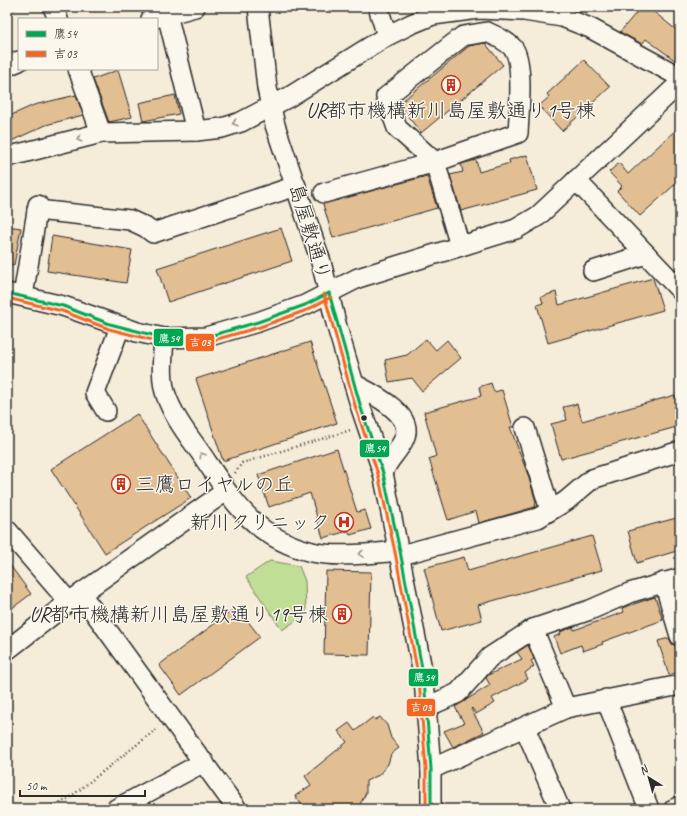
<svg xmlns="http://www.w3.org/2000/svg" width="687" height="816" font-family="Caveat,'Klee One',sans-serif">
<rect width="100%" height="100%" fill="#f6ecda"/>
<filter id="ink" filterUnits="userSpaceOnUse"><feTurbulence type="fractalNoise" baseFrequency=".025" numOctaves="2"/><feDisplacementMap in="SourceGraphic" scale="8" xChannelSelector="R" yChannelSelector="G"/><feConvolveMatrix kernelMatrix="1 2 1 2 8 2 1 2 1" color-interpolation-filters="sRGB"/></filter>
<g filter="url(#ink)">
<polygon fill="#c0de96" stroke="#768460" points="270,561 299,566 305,581 306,614 282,630 246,577"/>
<g fill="#e2be93" stroke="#2b2b2b">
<polygon points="641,7 648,7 680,33 680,64 646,39 642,44 620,32"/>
<polygon points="485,43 503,65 421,133 402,109 400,103 469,46"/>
<polygon points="584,60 610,87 562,131 539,106 549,97 547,94"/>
<polygon points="118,70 132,117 109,122 93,79"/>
<polygon points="76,95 83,115 46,125 7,143 7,117 34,105"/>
<polygon points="175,95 179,114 143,121 139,103"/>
<polygon points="680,126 680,180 640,216 617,191 622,186 609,172 619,163 628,174"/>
<polygon points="527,155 537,190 461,211 450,175 463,172 461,164 476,160 479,172 510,163 509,160"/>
<polygon points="427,176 437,208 333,238 323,204"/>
<polygon points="7,226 21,228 14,265 7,264"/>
<polygon points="281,228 292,261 168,302 157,268"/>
<polygon points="52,236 132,250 126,283 47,271"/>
<polygon points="653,278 663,310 548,343 537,305 543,303 541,297 556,292 559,305"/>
<polygon points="426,339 436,350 447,340 461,358 422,391 412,378 389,382 385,360 407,355"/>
<polygon points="310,342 337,423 223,461 196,379"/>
<polygon points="491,383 494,392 502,390 513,427 510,427 528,475 536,502 535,507 479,523 476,511 448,520 429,459 436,456 424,412 481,396 479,387"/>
<polygon points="675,395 680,411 680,426 561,459 551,424 567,420 563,407 577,404 582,421"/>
<polygon points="137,414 191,498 105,553 51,469"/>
<polygon points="337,449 357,512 365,510 371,529 350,535 348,531 323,538 310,493 269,507 258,475"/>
<polygon points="680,517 680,550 637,563 628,531"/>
<polygon points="592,536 602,570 478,605 482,620 441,631 424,568 464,557 468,571"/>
<polygon points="7,561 31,594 7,612"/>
<polygon points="326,571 371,572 369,655 324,654"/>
<polygon points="655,597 663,620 602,642 603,644 583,651 581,645 560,653 554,637 561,634 560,632 573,627 574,630 624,612 622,608"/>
<polygon points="237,607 260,637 181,695 159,665"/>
<polygon points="669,638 672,644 676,646 680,660 680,672 669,675 658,641"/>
<polygon points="528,645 534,659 531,661 534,666 525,673 528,679 492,698 495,703 476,714 472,708 471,709 484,732 453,747 444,731 464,723 455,707 490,685 486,678 488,675 522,659 517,652"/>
<polygon points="373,717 375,720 380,717 387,725 391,738 399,748 391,754 388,764 379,775 366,781 366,793 359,806 354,809 305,809 295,796 311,785 305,776 347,742 338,731 349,723 355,731"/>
</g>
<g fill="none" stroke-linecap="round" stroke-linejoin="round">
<defs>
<g id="minor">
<polyline points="53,7 58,19"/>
<polyline points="258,7 267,88 275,125 321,262 337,327 361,408 383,473 424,679 431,769 431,809"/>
<polyline points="378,7 387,36"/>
<polyline points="167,14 196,131"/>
<polyline points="151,19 195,7"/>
<polyline points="7,66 19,61"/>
<polyline points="78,69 101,133"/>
<polyline points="7,157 101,133 196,131 222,128 241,122 289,97 387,36 411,24 433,15 478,9 524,11 562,17 590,28 680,77"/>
<polyline points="576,180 680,290"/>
<path d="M 324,193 L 435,162 L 518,133 C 519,114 524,61 513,48 C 507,41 496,36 487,32 L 463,36 L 386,97 L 397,128 L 435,162 L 460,246"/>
<polyline points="37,210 130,220 145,227 153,233 296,186"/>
<polyline points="593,271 646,254"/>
<polyline points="7,293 63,306 137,332 164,338 206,337 258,322 305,305 358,278 516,229 538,216 680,83"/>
<polyline points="23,296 38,205"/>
<path d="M 164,338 C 163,356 160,378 166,395 C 173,416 188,435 200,452 C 232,499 252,537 312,552 C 340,558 372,553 400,551"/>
<path d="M 354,384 C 371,393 416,414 404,439 C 398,453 388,458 383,473"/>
<polyline points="106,411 95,393 120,327"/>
<polyline points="525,428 550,510"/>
<polyline points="7,530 69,602"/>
<polyline points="401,555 538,518 566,501 592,479 680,451"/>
<polyline points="664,582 680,636"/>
<polyline points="81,594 237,809"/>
<polyline points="533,629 566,708"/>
<polyline points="7,650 69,602 226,491"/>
<polyline points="606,699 649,809"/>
<polyline points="427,707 458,693 490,657 533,629 590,610 629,593 680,578"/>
<polyline points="525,728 560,809"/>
<polyline points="431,769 566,708 680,685"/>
<polyline points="116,809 204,762"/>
<polyline points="674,809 680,806"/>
</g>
</defs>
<use href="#minor" stroke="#2b2b2b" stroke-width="22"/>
<g stroke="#2b2b2b" stroke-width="2.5" stroke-dasharray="1 3" stroke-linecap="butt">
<polyline points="11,7 12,10 19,7"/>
<polyline points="235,473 242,463 351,430"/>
<polyline points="45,809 68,799 158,728"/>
</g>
<use href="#minor" stroke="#fbf7ec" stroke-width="19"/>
<defs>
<g id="bus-1">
<polyline points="7,293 63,306 110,324 164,338 206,337 258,322 305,305 329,293"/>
<polyline points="329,293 361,408 383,473 400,551 424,679 431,769 431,809"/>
</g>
<g id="bus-2">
<polyline points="324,294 356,409 378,474 395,552 419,680 426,769 426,809"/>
<polyline points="7,298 62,311 109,329 164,343 207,342 260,327 307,310 331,297"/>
</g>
</defs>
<use href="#bus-1" stroke="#fbf7ec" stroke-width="6"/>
<use href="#bus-2" stroke="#fbf7ec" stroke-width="6"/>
<use href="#bus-1" stroke="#00a651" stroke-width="3"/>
<use href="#bus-2" stroke="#f26522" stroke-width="3"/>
</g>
<defs><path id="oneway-chevron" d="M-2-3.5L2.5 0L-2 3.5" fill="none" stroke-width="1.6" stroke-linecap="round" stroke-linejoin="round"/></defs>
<g stroke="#93918c">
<use href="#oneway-chevron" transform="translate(235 123) rotate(162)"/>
<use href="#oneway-chevron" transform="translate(79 139) rotate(166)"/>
<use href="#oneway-chevron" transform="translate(202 455) rotate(-124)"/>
<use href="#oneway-chevron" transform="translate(361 554) rotate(177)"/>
</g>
</g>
<defs>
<symbol id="building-ring" viewBox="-11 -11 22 22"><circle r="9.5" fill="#fbf7ec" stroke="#c8321e" stroke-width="1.5"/><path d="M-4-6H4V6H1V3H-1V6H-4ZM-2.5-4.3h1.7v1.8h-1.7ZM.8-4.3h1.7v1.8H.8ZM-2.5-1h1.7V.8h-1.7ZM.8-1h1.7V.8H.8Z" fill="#c8321e"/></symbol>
<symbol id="hospital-ring" viewBox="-11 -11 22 22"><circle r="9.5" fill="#fbf7ec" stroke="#c8321e" stroke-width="1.5"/><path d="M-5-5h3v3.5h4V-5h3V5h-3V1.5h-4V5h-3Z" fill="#c8321e"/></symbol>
</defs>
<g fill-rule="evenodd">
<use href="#building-ring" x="440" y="74" width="22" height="22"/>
<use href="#building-ring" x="110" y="473" width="22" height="22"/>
<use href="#hospital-ring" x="333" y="511" width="22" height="22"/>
<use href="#building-ring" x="331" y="603" width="22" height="22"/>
</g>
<circle fill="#2b2b2b" stroke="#fbf7ec" stroke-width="1.5" cx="364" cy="418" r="3.5"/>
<g text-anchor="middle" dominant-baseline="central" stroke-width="3" stroke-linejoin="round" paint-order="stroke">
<g font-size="20" fill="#2b2b2b" stroke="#fbf7ec" text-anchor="end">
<text x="451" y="110" text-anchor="middle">UR都市機構新川島屋敷通り1号棟</text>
<text x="135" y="484" text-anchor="start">三鷹ロイヤルの丘</text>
<text x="330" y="522">新川クリニック</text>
<text x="328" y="614">UR都市機構新川島屋敷通り19号棟</text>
</g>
<g font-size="20" fill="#2b2b2b" stroke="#fbf7ec">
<text transform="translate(310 232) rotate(73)">島屋敷通り</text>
</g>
</g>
<g stroke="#fbf7ec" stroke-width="1.5">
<rect x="153" y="328" width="31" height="19" rx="4" fill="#00a651"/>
<rect x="185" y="333" width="30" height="19" rx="4" fill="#f26522"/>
<rect x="359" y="439" width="31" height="19" rx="4" fill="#00a651"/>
<rect x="408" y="668" width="31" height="19" rx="4" fill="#00a651"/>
<rect x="406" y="698" width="30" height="19" rx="4" fill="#f26522"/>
</g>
<g font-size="11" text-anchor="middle" font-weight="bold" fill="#fff">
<text x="169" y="342">鷹54</text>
<text x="200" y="346">吉03</text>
<text x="375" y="452">鷹54</text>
<text x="424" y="681">鷹54</text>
<text x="421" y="711">吉03</text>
</g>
<rect width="687" height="816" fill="none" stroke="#fbf7ec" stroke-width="24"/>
<rect x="12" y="12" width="663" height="792" fill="none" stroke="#2b2b2b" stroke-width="1.5" filter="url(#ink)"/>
<rect x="18" y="18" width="140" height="52" fill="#fbf7ec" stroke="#a8a59f"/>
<rect x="26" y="31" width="20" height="6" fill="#00a651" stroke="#a8a59f"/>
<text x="54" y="38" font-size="12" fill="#2b2b2b">鷹54</text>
<rect x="26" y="51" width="20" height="6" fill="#f26522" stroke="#a8a59f"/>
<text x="54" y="58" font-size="12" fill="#2b2b2b">吉03</text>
<g transform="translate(649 778) rotate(323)" stroke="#fbf7ec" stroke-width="3" paint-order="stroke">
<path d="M0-3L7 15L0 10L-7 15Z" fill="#2b2b2b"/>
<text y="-6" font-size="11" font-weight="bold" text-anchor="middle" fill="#2b2b2b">N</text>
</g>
<path d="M20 790v6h125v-6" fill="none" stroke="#2b2b2b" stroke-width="2"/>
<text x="26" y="790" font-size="12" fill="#2b2b2b" stroke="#fbf7ec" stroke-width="3" paint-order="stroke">50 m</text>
</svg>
